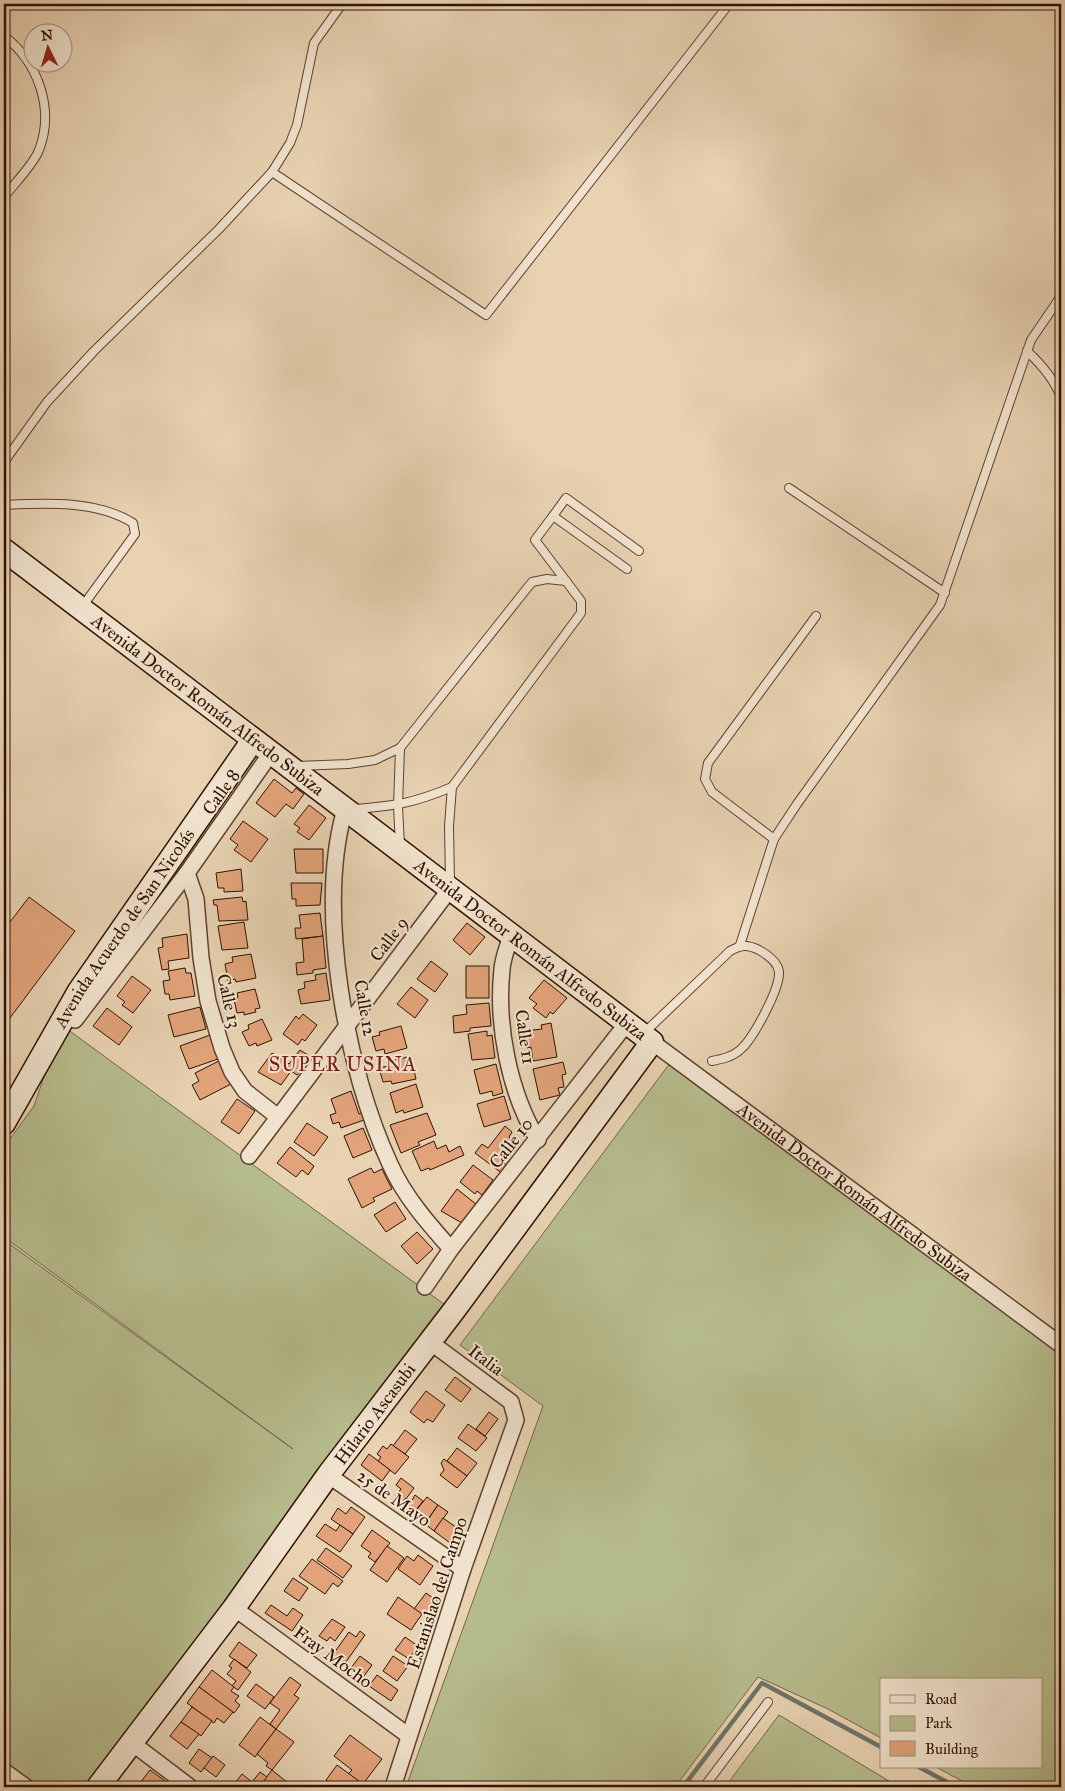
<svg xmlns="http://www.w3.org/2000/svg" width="1065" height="1791" font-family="'IM FELL Great Primer',serif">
<rect width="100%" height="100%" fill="#e8d2b2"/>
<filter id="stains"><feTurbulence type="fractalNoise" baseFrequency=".004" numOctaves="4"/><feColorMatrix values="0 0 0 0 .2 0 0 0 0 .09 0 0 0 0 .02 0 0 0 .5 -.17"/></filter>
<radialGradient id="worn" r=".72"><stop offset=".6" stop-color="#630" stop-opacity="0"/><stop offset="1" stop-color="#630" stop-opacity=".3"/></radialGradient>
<g fill="#b6bb8c" stroke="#736646">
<polygon points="67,1029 452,1310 98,1787 26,1787 4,1771 4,1240 293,1449 4,1237 4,1147 34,1106 52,1053"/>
<polygon points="670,1063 1061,1354 1061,1787 973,1787 936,1767 1041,1767 1041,1680 881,1680 881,1738 828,1709 758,1677 675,1787 406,1787 543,1406 460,1345"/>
<polygon points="779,1715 899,1787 725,1787"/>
</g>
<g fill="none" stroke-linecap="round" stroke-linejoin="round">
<g stroke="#6e756a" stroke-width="4.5">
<polyline points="919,1767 956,1787"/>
<polyline points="683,1787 762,1683 881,1747"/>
</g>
</g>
<g fill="#e2a37a" stroke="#301101">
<polygon points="274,779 292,793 296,788 304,794 293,809 286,804 275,817 256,803"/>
<polygon points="309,805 326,818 309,840 297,832 300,828 294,824"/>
<polygon points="243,821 268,839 251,862 234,850 238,845 230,839"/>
<polygon points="294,849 323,849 323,873 296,873"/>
<polygon points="241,869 243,891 224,892 224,888 218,888 216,873"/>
<polygon points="291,883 322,883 320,905 296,906 296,899 292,899"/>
<polygon points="29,897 75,931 4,1026 4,930"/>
<polygon points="242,897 243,902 246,901 248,920 219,921 217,905 214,905 213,900"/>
<polygon points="320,913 323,936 296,939 295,928 301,928 299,915"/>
<polygon points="244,922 248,948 222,950 218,926"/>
<polygon points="467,923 485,937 470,955 453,940"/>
<polygon points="187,934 189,958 168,961 169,969 162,970 158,948 163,947 162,938"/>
<polygon points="323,936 326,968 313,970 313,973 297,975 296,963 304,962 302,939"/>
<polygon points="251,954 256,978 236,982 235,979 228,981 225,964 233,962 232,957"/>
<polygon points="431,961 448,974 435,992 417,979"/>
<rect x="466" y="966" width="23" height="32"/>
<polygon points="185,968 186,973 191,973 195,996 170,1000 169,994 165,994 163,981 170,980 168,971"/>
<polygon points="326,973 330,1000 301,1004 298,990 305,988 304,982 316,980 315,975"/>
<polygon points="132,976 151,990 133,1013 122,1005 125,1002 117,996"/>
<polygon points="544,980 567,998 553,1014 550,1012 546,1018 533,1008 537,1004 529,998"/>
<polygon points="411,987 428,1000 415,1018 397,1004"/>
<polygon points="255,989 260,1008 255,1009 256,1012 244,1015 244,1012 237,1013 234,999 238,998 237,993"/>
<polygon points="489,1003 491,1026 470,1028 470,1031 454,1033 453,1016 467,1014 466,1005"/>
<polygon points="200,1007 206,1029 174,1037 168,1015"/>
<polygon points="107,1008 132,1027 119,1045 93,1026"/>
<polygon points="303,1014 317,1025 305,1041 302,1039 298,1045 283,1034 296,1016 299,1019"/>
<polygon points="262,1019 272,1040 257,1046 256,1043 249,1046 242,1032 249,1029 248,1025"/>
<polygon points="551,1023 557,1057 533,1061 531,1047 527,1048 525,1031 542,1029 541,1025"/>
<polygon points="401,1026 407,1048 385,1054 384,1049 376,1051 372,1037 380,1035 379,1032"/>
<polygon points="487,1031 487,1036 492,1035 495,1058 472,1060 468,1034"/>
<polygon points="210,1035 218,1059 189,1069 180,1046"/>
<polygon points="300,1050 311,1057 297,1075 291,1071 281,1085 258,1072 272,1053 289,1064"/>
<polygon points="411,1056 416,1079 392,1084 391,1081 383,1082 379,1068 388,1066 387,1062"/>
<polygon points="219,1061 231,1084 200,1100 192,1085 199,1081 195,1073"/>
<polygon points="563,1062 566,1074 562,1075 564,1087 558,1088 560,1095 540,1100 533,1069"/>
<polygon points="496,1064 503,1093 493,1096 492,1091 480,1094 474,1070"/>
<polygon points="416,1084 423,1107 404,1113 403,1110 396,1113 390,1093"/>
<polygon points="351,1091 359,1114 364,1112 367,1119 341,1128 339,1122 333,1124 330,1115 336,1113 331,1099"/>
<polygon points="504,1096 511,1119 484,1127 477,1104"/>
<polygon points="237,1099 255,1111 239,1134 221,1122"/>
<polygon points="427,1113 436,1135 418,1142 420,1145 401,1153 390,1125"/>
<polygon points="307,1123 328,1137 314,1156 294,1142"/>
<polygon points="505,1126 512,1132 509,1137 517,1144 506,1160 502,1157 500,1160 509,1167 503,1174 475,1153 482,1144 488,1148"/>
<polygon points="363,1128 372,1150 353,1158 344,1136"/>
<polygon points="434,1141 437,1149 446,1145 449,1152 460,1146 464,1155 430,1170 429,1168 421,1171 412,1151"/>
<polygon points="290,1147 314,1166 308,1175 302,1170 296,1177 277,1163"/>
<polygon points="473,1165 493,1180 482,1195 477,1191 475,1194 460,1182"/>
<polygon points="371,1168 374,1173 382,1169 392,1189 373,1198 375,1201 362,1208 348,1179"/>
<polygon points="457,1189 481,1208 470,1215 468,1214 462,1223 441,1211"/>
<polygon points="395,1202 406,1219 386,1232 374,1215"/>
<polygon points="417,1232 433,1249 417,1264 401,1246"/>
<polygon points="455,1377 471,1389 461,1402 445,1390"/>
<polygon points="426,1391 445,1405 433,1422 427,1419 424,1423 410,1412"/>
<polygon points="489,1412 498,1419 485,1436 476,1429"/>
<polygon points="468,1424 487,1438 476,1451 458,1438"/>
<polygon points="405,1430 417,1439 405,1454 393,1446"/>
<polygon points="391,1444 409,1457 395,1474 378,1461 381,1457 377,1454 383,1446 387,1449"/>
<polygon points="457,1448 477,1463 467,1476 447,1461"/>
<polygon points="369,1454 390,1470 382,1481 361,1465"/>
<polygon points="444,1459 467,1476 457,1488 440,1475 444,1470 441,1463"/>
<polygon points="401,1478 414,1488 400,1507 392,1501 401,1489 396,1485"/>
<polygon points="415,1495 423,1501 412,1515 400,1506 406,1498 411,1502"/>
<polygon points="427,1497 438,1505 426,1522 414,1513"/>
<polygon points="438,1505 448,1512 434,1531 425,1524"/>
<polygon points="351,1507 365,1517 353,1534 331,1519 338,1508 346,1514"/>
<polygon points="443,1518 460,1530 450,1543 434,1531"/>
<polygon points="325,1524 336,1531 340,1525 353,1534 340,1552 316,1536"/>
<polygon points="372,1530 390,1543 375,1562 368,1557 371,1553 361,1546"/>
<polygon points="387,1546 404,1558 387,1582 370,1570"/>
<polygon points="326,1548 352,1566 343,1578 317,1560"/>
<polygon points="418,1555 433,1566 420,1585 398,1569 407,1556 414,1561"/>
<polygon points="312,1559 343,1581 338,1587 333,1583 325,1594 299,1576"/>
<polygon points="293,1578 308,1588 299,1601 284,1591"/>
<polygon points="426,1593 440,1603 429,1619 414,1609"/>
<polygon points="398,1597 422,1614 411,1630 387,1614"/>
<polygon points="271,1605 287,1616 293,1608 303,1615 292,1631 265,1613"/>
<polygon points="332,1619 345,1627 335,1641 330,1637 327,1641 319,1636"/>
<polygon points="360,1631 365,1635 341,1669 329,1660 349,1632 356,1637"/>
<polygon points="405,1637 418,1646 409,1659 395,1650"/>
<polygon points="239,1642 257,1655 247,1668 229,1656"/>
<polygon points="360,1656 372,1665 364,1676 351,1668"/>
<polygon points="393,1656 408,1666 397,1681 383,1671"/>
<polygon points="234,1659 251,1672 238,1690 232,1686 236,1681 227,1674 232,1668 229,1666"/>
<polygon points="212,1670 234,1687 231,1691 239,1696 235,1701 240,1705 234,1713 199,1687"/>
<polygon points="377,1675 398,1690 391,1701 369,1686"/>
<polygon points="290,1677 301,1685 294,1695 299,1698 276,1729 270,1724 280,1710 270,1703"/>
<polygon points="256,1684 274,1697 265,1709 247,1696"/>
<polygon points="199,1687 233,1712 224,1723 217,1718 214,1723 187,1703"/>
<polygon points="192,1707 212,1721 201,1736 181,1722"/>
<polygon points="260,1717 276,1729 255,1757 239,1745"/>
<polygon points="181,1722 199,1734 187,1749 170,1736"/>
<polygon points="276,1729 294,1742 272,1770 266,1766 268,1763 257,1754"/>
<polygon points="350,1735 382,1759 363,1784 348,1774 352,1770 334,1756"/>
<polygon points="199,1749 212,1758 201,1772 189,1763"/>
<polygon points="213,1756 225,1765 216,1777 204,1768"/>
<polygon points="337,1765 363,1784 361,1787 336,1787 326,1780"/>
<polygon points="150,1770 165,1781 160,1787 137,1787"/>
<polygon points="272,1770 288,1783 285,1787 259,1787"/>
<polygon points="260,1772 267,1777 259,1787 232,1787 242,1774 252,1782"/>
</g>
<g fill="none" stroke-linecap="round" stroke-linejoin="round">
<defs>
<g id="lane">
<path d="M 4,36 C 38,62 55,109 39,150 C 34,164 14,184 4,197"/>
<polyline points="4,99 4,129"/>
<polyline points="272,172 486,315 729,4"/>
<path d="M 1027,351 C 1042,365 1054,379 1061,397"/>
<polyline points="4,462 47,402 94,351 219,229 272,172 290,143 297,125 314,43 342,4"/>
<polyline points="789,488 945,593"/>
<path d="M 4,505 C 45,503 97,500 133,523 L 135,534 L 82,607"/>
<polyline points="553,516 566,498 639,551"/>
<polyline points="400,748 398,806 400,846"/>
<polyline points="297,766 348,764 375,760 400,748 532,582 547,579 566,581"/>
<polyline points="452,787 581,613 581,601 535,540 553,516 627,569"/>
<path d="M 354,809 C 395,806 414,803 452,787 L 449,826 L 450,882"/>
<polyline points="774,839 712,792 705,779 708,763 816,616"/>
<polyline points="740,945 774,839 797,804 940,605 1031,340 1061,296"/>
<path d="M 644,1033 L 730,951 C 741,945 747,944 759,950 C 766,954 778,962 779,972 C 780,989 753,1039 740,1050 C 732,1057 722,1059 712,1061"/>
<polyline points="704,1787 768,1702"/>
</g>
<g id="street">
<path d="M 345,809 C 316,910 346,1069 390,1164 C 404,1196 428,1223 451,1249"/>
<polyline points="187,873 196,899 201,958 208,1001 222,1048 232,1072 245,1091 278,1117"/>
<path d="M 511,935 C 508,946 503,957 502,969 C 496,1025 509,1092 538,1140"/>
<polyline points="75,1020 187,873 271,753"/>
<path id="s1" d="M 652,1042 L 1061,1345"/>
<polyline points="249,1156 450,889"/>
<polyline points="425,1287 451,1249 627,1023"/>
<polyline points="328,1475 463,1569"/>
<polyline points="234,1608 409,1736"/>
<polyline points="132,1743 190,1787"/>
<polyline points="4,1771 26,1787"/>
<polyline points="393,1787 463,1569 516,1420 511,1402 430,1342"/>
</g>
<g id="secondary">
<path id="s2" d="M 4,550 L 652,1042 L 455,1309 L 328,1475 L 234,1608 L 98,1787"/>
<path id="s3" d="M 4,1123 L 79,991 L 253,740"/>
</g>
</defs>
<use href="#lane" stroke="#5e412d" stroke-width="10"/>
<use href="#street" stroke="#5e412d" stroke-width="18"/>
<use href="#secondary" stroke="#301101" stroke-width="25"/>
<use href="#lane" stroke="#f0e2cd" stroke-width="8"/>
<use href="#street" stroke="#f0e2cd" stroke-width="15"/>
<use href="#secondary" stroke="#f0e2cd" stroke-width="22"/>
</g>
<g text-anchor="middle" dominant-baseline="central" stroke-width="4" stroke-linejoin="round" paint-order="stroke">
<g font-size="18" fill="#301101" stroke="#f0e2cd">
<text stroke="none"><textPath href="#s2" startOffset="256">Avenida Doctor Román Alfredo Subiza</textPath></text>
<text transform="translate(221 792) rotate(-55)">Calle 8</text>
<text stroke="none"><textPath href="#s3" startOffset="229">Avenida Acuerdo de San Nicolás</textPath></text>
<text transform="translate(389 939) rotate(-53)">Calle 9</text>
<text stroke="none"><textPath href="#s2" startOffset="661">Avenida Doctor Román Alfredo Subiza</textPath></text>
<text transform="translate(229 1001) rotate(77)">Calle 13</text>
<text transform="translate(365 1008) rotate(80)">Calle 12</text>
<text transform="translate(525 1037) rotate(82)">Calle 11</text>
<text transform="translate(511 1143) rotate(-52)">Calle 10</text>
<text stroke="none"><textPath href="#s1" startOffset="252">Avenida Doctor Román Alfredo Subiza</textPath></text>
<text transform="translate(486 1360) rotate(37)">Italia</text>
<text transform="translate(375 1414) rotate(-53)">Hilario Ascasubi</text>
<text transform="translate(394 1498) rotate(35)">25 de Mayo</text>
<text transform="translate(437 1593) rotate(-72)">Estanislao del Campo</text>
<text transform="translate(333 1657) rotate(36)">Fray Mocho</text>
</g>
<g font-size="20" letter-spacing="1" fill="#7a1f14" stroke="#f0e2cd">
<text x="343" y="1064">SUPER USINA</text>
</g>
</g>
<rect width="1065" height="1791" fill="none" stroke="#e8d2b2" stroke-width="20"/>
<rect x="5" y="5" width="1055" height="1781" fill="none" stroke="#301101" stroke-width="2.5"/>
<rect x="10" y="10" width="1045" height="1771" fill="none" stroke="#301101"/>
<rect x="880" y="1678" width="162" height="90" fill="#f0e2cd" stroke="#a38e7b"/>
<rect x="890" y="1695" width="25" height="8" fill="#f0e2cd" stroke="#a38e7b"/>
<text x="925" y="1704" font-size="15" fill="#301101">Road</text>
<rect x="890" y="1716" width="25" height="15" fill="#b6bb8c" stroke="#a38e7b"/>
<text x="925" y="1728" font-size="15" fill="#301101">Park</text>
<rect x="890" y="1741" width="25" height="15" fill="#e2a37a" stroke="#a38e7b"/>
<text x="925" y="1754" font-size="15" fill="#301101">Building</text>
<g transform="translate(48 48) rotate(355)"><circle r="24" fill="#f0e2cd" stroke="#a38e7b"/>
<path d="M0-4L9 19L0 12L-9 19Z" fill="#8f2418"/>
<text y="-8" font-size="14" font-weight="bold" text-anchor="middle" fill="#301101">N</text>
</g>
<rect width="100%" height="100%" filter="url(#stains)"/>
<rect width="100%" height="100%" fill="url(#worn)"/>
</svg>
